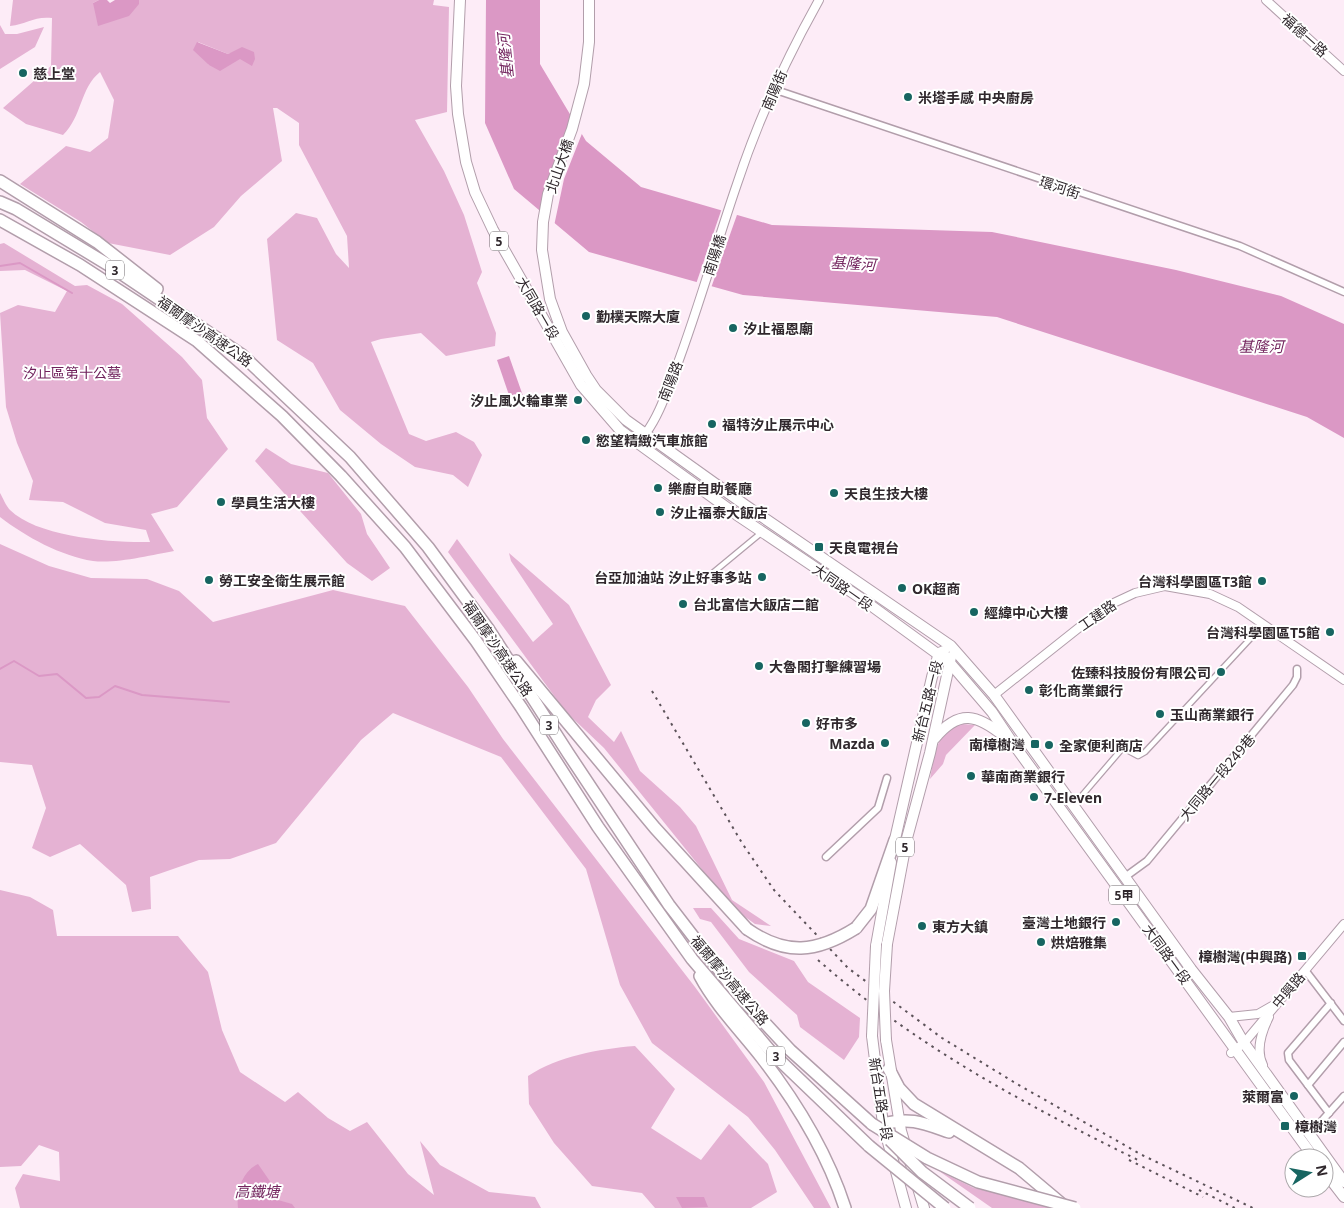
<svg xmlns="http://www.w3.org/2000/svg" width="1344" height="1208" font-family="'Noto Sans','Noto Sans TC',sans-serif">
<rect width="100%" height="100%" fill="#fdecf7"/>
<g fill="#e5b2d3" fill-rule="evenodd">
<path d="M 13,0 L 99,0 L 93,3 L 139,4 L 139,0 L 434,0 L 433,5 L 449,7 L 447,112 L 415,120 L 444,171 L 464,215 L 482,272 L 477,283 L 496,333 L 495,346 L 446,356 L 421,333 L 381,339 L 371,342 L 409,434 L 426,441 L 456,432 L 474,442 L 482,455 L 468,487 L 453,475 L 415,467 L 381,444 L 340,410 L 313,363 L 277,340 L 267,239 L 296,213 L 317,218 L 336,254 L 349,268 L 347,236 L 299,145 L 299,123 L 277,108 L 273,108 L 282,161 L 241,196 L 214,227 L 170,255 L 108,243 L 81,222 L 20,184 L 66,146 L 90,152 L 108,138 L 114,100 L 100,72 C 80,88 82,117 63,135 L 26,124 L 3,108 L 51,66 L 52,18 C 34,16 27,24 10,26 ZM 198,42 L 228,54 L 235,52 L 209,65 Z"/>
<polygon points="0,25 5,34 17,34 44,27 35,47 0,69"/>
<path d="M 4,243 L 75,286 L 87,285 L 122,304 L 182,357 L 202,380 L 207,418 L 228,449 L 177,507 L 151,514 L 174,551 C 152,555 115,564 93,561 C 61,556 26,537 0,517 L 0,493 C 3,498 6,506 10,510 C 37,537 113,543 150,542 L 146,530 L 105,523 L 63,502 L 29,500 L 33,481 L 17,443 L 6,407 L 0,313 L 18,305 L 55,312 L 67,291 L 25,270 L 0,271 L 0,244 Z"/>
<polygon points="266,448 291,464 328,473 361,514 367,534 390,568 372,581 347,563 255,461"/>
<polygon points="457,539 533,642 553,624 511,561 509,553 569,605 611,685 596,700 588,717 614,742 621,731 640,771 680,807 696,826 732,900 771,926 755,924 734,909 604,748 566,712 448,552"/>
<polygon points="0,544 49,566 91,578 147,579 179,591 213,622 333,590 405,606 468,687 503,739 695,987 764,1082 831,1208 814,1208 775,1150 748,1117 652,1043 620,985 586,869 501,757 393,713 361,740 276,843 230,859 199,860 150,877 151,909 132,912 126,885 80,844 50,857 32,848 46,808 32,765 0,762"/>
<path d="M 962,724 L 975,725 L 946,755 L 943,764 L 930,779 C 934,758 936,729 962,724 Z"/>
<polygon points="0,890 30,897 53,910 57,936 178,936 208,972 222,1030 240,1072 285,1102 298,1092 328,1118 350,1131 367,1122 408,1174 434,1195 420,1141 440,1165 489,1192 535,1197 541,1208 20,1208 15,1188 23,1174 60,1181 59,1152 39,1145 21,1166 0,1167"/>
<polygon points="693,908 711,908 739,939 794,961 808,982 860,1018 859,1037 844,1060 800,1027 797,1015 749,972 711,922 700,919"/>
<path d="M 635,1046 L 675,1089 L 651,1128 L 701,1160 L 729,1124 L 768,1164 L 777,1192 L 751,1208 L 655,1208 L 642,1193 L 592,1186 L 554,1143 L 529,1104 L 528,1076 C 559,1056 598,1049 635,1046 Z"/>
<polygon points="939,1171 974,1188 1059,1208 992,1208"/>
</g>
<g fill="#db98c5">
<polygon points="99,0 107,0 110,3 115,0 139,0 139,4 129,16 98,26 93,3"/>
<polygon points="486,0 540,0 540,64 586,141 641,187 772,225 992,232 1176,270 1281,296 1344,324 1344,438 1307,417 997,317 743,295 589,252 514,189 485,123"/>
<polygon points="197,42 228,54 242,47 254,52 255,59 252,66 240,59 220,71 209,65 193,50"/>
<polygon points="509,356 523,396 511,401 497,360"/>
<path d="M 258,1164 L 276,1190 L 278,1200 L 292,1204 L 295,1208 L 238,1208 C 236,1191 242,1172 258,1164 Z"/>
<polygon points="676,1197 704,1197 708,1207 682,1208"/>
</g>
<g fill="#fdecf7">
<polygon points="572,113 583,131 564,179 554,226 541,215"/>
<polygon points="722,208 738,212 711,288 696,284"/>
</g>
<g fill="none" stroke-linecap="round" stroke-linejoin="round">
<g stroke="#db98c5" stroke-width="2">
<polyline points="0,266 20,263 72,293"/>
<polyline points="0,669 14,661 39,676 57,674 86,698 99,697 115,686 142,695 229,702"/>
</g>
<defs>
<g id="pedestrian">
<polyline points="709,576 761,533"/>
<polyline points="1079,799 1121,750 1125,749 1138,756 1145,752 1262,626"/>
</g>
<g id="minor">
<polyline points="773,89 1240,246 1344,292"/>
<polyline points="826,857 878,808 887,778"/>
<polyline points="1125,877 1147,861 1293,685 1297,677 1297,669"/>
<polyline points="1305,970 1344,1021"/>
<polyline points="1308,1085 1344,1042"/>
<polyline points="1329,1113 1289,1060 1288,1053 1331,1003"/>
<polyline points="1310,1134 1344,1096"/>
</g>
<g id="tertiary">
<polyline points="1266,0 1344,71"/>
<path d="M 646,433 C 660,414 667,390 676,368 C 699,307 716,245 737,184 C 758,120 786,59 819,0"/>
<polyline points="994,695 1105,607 1135,593 1165,586 1210,594 1238,607 1344,680"/>
<polyline points="1229,1017 1258,1014 1272,1006"/>
<polyline points="1231,1053 1244,1043 1344,924"/>
<path d="M 1263,1065 C 1255,1049 1262,1031 1269,1017"/>
</g>
<g id="primary">
<polyline points="460,0 456,86 458,114 466,162 475,192 493,230 581,385 620,430 639,444 737,515 862,599 950,663 992,712 1012,742 1314,1158"/>
<polyline points="589,0 589,42 584,84 572,129 548,194 543,222 542,250 550,299 562,332 586,375 596,390 626,420 745,505 951,646 994,695 1191,969 1229,1017 1244,1043 1344,1182"/>
<path d="M 935,738 C 959,709 977,714 1005,737"/>
<polyline points="893,848 932,677 939,653 944,651"/>
<polyline points="887,944 907,838 930,753 951,657"/>
<polyline points="876,946 891,862"/>
<polyline points="872,1036 883,1124 906,1208"/>
<polyline points="886,1040 901,1131 924,1208"/>
<polyline points="1324,1171 1344,1197"/>
</g>
<g id="motorway">
<polyline points="0,181 97,242 157,289"/>
<polyline points="0,202 16,209 107,264 242,355 350,457 428,547 489,630 568,753 669,905 736,992 790,1050 872,1124"/>
<polyline points="0,220 80,265 197,341 282,416 341,476 405,547 476,641 521,707 598,827 692,959 772,1053 869,1146"/>
<polyline points="516,661 655,828 747,929"/>
<polyline points="856,928 871,909 895,840"/>
<path d="M 700,976 C 716,1006 741,1031 762,1058 C 796,1102 828,1155 845,1208"/>
<polyline points="889,1069 899,1088 914,1104 1019,1168 1063,1205"/>
<path d="M 883,1124 C 911,1117 923,1123 949,1132"/>
</g>
</defs>
<use href="#pedestrian" stroke="#b29eab" stroke-width="7"/>
<use href="#minor" stroke="#b29eab" stroke-width="9"/>
<use href="#tertiary" stroke="#b29eab" stroke-width="10"/>
<use href="#primary" stroke="#b29eab" stroke-width="12"/>
<use href="#motorway" stroke="#b29eab" stroke-width="14"/>
<use href="#pedestrian" stroke="#fff" stroke-width="4.5"/>
<use href="#minor" stroke="#fff" stroke-width="6"/>
<use href="#tertiary" stroke="#fff" stroke-width="8"/>
<use href="#primary" stroke="#fff" stroke-width="10"/>
<use href="#motorway" stroke="#fff" stroke-width="11"/>
<g stroke="#5c5259" stroke-width="2" stroke-dasharray="2.5 5" stroke-linecap="butt">
<polyline points="652,691 742,843 774,890 848,968 942,1038 1017,1084 1142,1155 1253,1208"/>
<path d="M 818,960 C 914,1045 1024,1104 1138,1160"/>
<polyline points="1129,1160 1203,1197"/>
<polyline points="1199,1190 1235,1208"/>
</g>
<defs>
<g id="primary-bridge">
<polyline points="872,1036 876,946"/>
<polyline points="886,1040 884,991 887,944"/>
</g>
<g id="motorway-bridge">
<path d="M 747,929 C 786,956 816,953 856,928"/>
<polyline points="872,1124 927,1158 978,1182 1075,1208"/>
<polyline points="890,1140 922,1172 970,1208"/>
<polyline points="869,1146 945,1208"/>
</g>
</defs>
<use href="#primary-bridge" stroke="#b29eab" stroke-width="12" stroke-linecap="butt"/>
<use href="#motorway-bridge" stroke="#b29eab" stroke-width="14" stroke-linecap="butt"/>
<use href="#primary-bridge" stroke="#fff" stroke-width="10"/>
<use href="#motorway-bridge" stroke="#fff" stroke-width="11"/>
</g>
<g fill="#176561" stroke="#fff" stroke-width="2">
<circle cx="23" cy="73" r="5"/>
<circle cx="908" cy="97" r="5"/>
<circle cx="586" cy="316" r="5"/>
<circle cx="733" cy="328" r="5"/>
<circle cx="578" cy="400" r="5"/>
<circle cx="712" cy="424" r="5"/>
<circle cx="586" cy="440" r="5"/>
<circle cx="658" cy="488" r="5"/>
<circle cx="834" cy="493" r="5"/>
<circle cx="221" cy="502" r="5"/>
<circle cx="660" cy="512" r="5"/>
<rect x="814" y="542" width="10" height="10" rx="2.5"/>
<circle cx="762" cy="577" r="5"/>
<circle cx="209" cy="580" r="5"/>
<circle cx="1262" cy="581" r="5"/>
<circle cx="902" cy="588" r="5"/>
<circle cx="683" cy="604" r="5"/>
<circle cx="974" cy="612" r="5"/>
<circle cx="1330" cy="632" r="5"/>
<circle cx="759" cy="666" r="5"/>
<circle cx="1221" cy="672" r="5"/>
<circle cx="1029" cy="690" r="5"/>
<circle cx="1160" cy="714" r="5"/>
<circle cx="806" cy="723" r="5"/>
<circle cx="885" cy="743" r="5"/>
<rect x="1030" y="739" width="10" height="10" rx="2.5"/>
<circle cx="1049" cy="745" r="5"/>
<circle cx="971" cy="776" r="5"/>
<circle cx="1034" cy="797" r="5"/>
<circle cx="1116" cy="922" r="5"/>
<circle cx="922" cy="926" r="5"/>
<circle cx="1041" cy="942" r="5"/>
<rect x="1297" y="951" width="10" height="10" rx="2.5"/>
<circle cx="1294" cy="1096" r="5"/>
<rect x="1280" y="1121" width="10" height="10" rx="2.5"/>
</g>
<g text-anchor="middle" dominant-baseline="central" stroke-width="4" stroke-linejoin="round" paint-order="stroke">
<g fill="#fff" stroke="#6e686c" stroke-width="1">
<rect x="490" y="231.5" width="18" height="19" rx="4"/>
<rect x="106" y="260.5" width="18" height="19" rx="4"/>
<rect x="540" y="715.5" width="18" height="19" rx="4"/>
<rect x="896" y="837.5" width="18" height="19" rx="4"/>
<rect x="1109" y="885.5" width="30" height="19" rx="4"/>
<rect x="767" y="1046.5" width="18" height="19" rx="4"/>
</g>
<g font-size="12" font-weight="bold" fill="#30282d">
<text x="499" y="241">5</text>
<text x="115" y="270">3</text>
<text x="549" y="725">3</text>
<text x="905" y="847">5</text>
<text x="1124" y="895">5甲</text>
<text x="776" y="1056">3</text>
</g>
<g font-size="14" fill="#30282d" stroke="#fff">
<text transform="translate(1305 35) rotate(42)">福德一路</text>
<text transform="translate(774 90) rotate(-67)">南陽街</text>
<text transform="translate(559 166) rotate(-71)">北山大橋</text>
<text transform="translate(1060 187) rotate(18)">環河街</text>
<text transform="translate(714 255) rotate(-72)">南陽橋</text>
<text transform="translate(538 308) rotate(60)">大同路一段</text>
<text transform="translate(205 331) rotate(35)">福爾摩沙高速公路</text>
<text transform="translate(670 381) rotate(-69)">南陽路</text>
<text transform="translate(843 587) rotate(35)">大同路一段</text>
<text transform="translate(1097 615) rotate(-35)">工建路</text>
<text transform="translate(498 648) rotate(56)">福爾摩沙高速公路</text>
<text transform="translate(927 701) rotate(-76)">新台五路一段</text>
<text transform="translate(1217 777) rotate(-50)">大同路一段249巷</text>
<text transform="translate(1167 954) rotate(54)">大同路一段</text>
<text transform="translate(730 980) rotate(50)">福爾摩沙高速公路</text>
<text transform="translate(1288 990) rotate(-50)">中興路</text>
<text transform="translate(881 1099) rotate(81)">新台五路一段</text>
</g>
<g font-size="14" font-weight="bold" fill="#30282d" stroke="#fff" text-anchor="start">
<text x="33" y="73">慈上堂</text>
<text x="918" y="97">米塔手感 中央廚房</text>
<text x="596" y="316">勤樸天際大廈</text>
<text x="743" y="328">汐止福恩廟</text>
<text x="568" y="400" text-anchor="end">汐止風火輪車業</text>
<text x="722" y="424">福特汐止展示中心</text>
<text x="596" y="440">慾望精緻汽車旅館</text>
<text x="668" y="488">樂廚自助餐廳</text>
<text x="844" y="493">天良生技大樓</text>
<text x="231" y="502">學員生活大樓</text>
<text x="670" y="512">汐止福泰大飯店</text>
<text x="829" y="547">天良電視台</text>
<text x="752" y="577" text-anchor="end">台亞加油站 汐止好事多站</text>
<text x="219" y="580">勞工安全衛生展示館</text>
<text x="1252" y="581" text-anchor="end">台灣科學園區T3館</text>
<text x="912" y="588">OK超商</text>
<text x="693" y="604">台北富信大飯店二館</text>
<text x="984" y="612">經緯中心大樓</text>
<text x="1320" y="632" text-anchor="end">台灣科學園區T5館</text>
<text x="769" y="666">大魯閣打擊練習場</text>
<text x="1211" y="672" text-anchor="end">佐臻科技股份有限公司</text>
<text x="1039" y="690">彰化商業銀行</text>
<text x="1170" y="714">玉山商業銀行</text>
<text x="816" y="723">好市多</text>
<text x="875" y="743" text-anchor="end">Mazda</text>
<text x="1025" y="744" text-anchor="end">南樟樹灣</text>
<text x="1059" y="745">全家便利商店</text>
<text x="981" y="776">華南商業銀行</text>
<text x="1044" y="797">7-Eleven</text>
<text x="1106" y="922" text-anchor="end">臺灣土地銀行</text>
<text x="932" y="926">東方大鎮</text>
<text x="1051" y="942">烘焙雅集</text>
<text x="1292" y="956" text-anchor="end">樟樹灣(中興路)</text>
<text x="1284" y="1096" text-anchor="end">萊爾富</text>
<text x="1295" y="1126">樟樹灣</text>
</g>
<g font-size="14" fill="#70225c" stroke="#fff">
<text x="72" y="372">汐止區第十公墓</text>
</g>
<g font-size="15" font-style="italic" fill="#74265f" stroke="#fff">
<text transform="translate(505 56) rotate(-96)">基隆河</text>
<text transform="translate(853 263) rotate(3)">基隆河</text>
<text x="1261" y="346">基隆河</text>
<text x="257" y="1191">高鐵塘</text>
</g>
</g>
<g transform="translate(1309 1173) rotate(79)"><circle r="24" fill="#ffffff" stroke="#aca9ab"/>
<path d="M0-4L9 19L0 12L-9 19Z" fill="#176561"/>
<text y="-8" font-size="14" font-weight="bold" text-anchor="middle" fill="#30282d">N</text>
</g>
</svg>
